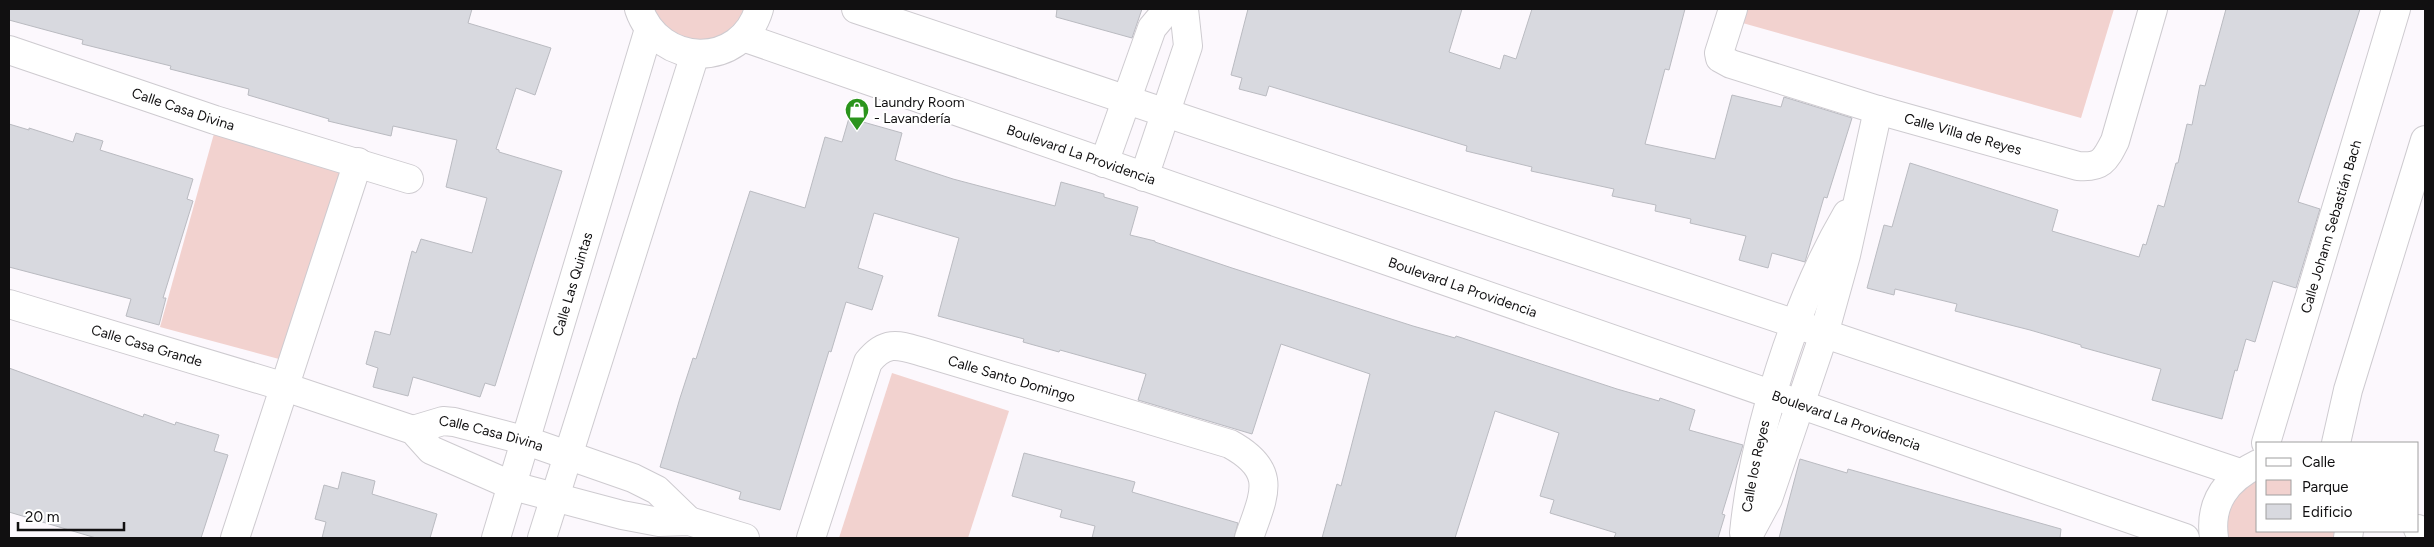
<svg xmlns="http://www.w3.org/2000/svg" width="2434" height="547" font-family="Figtree,sans-serif">
<rect width="100%" height="100%" fill="#fcf8fd"/>
<g fill="#f2d2cf">
<polygon points="649,9 750,9 738,29 707,45 672,38"/>
<polygon points="1743,9 2114,9 2081,118 1739,22"/>
<polygon points="215,130 350,173 290,362 160,327"/>
<polygon points="892,373 1009,411 968,538 839,538"/>
<polygon points="2258,469 2258,531 2345,531 2344,538 2218,538 2222,502"/>
</g>
<g fill="#d8d9df" stroke="#babbc1">
<polygon points="9,9 472,9 468,23 551,48 535,95 516,88 496,149 499,150 499,152 562,171 495,386 485,383 480,397 413,377 408,396 373,387 378,368 366,364 375,331 390,335 412,251 416,253 421,239 472,253 487,198 446,187 457,140 393,126 391,136 328,121 329,119 248,95 249,89 170,69 171,66 82,44 83,40 9,20"/>
<polygon points="1057,9 1142,9 1132,38 1056,17"/>
<polygon points="1248,9 1462,9 1449,52 1500,69 1504,55 1516,59 1532,9 1685,9 1669,70 1665,69 1645,144 1715,159 1732,95 1781,107 1784,97 1852,118 1827,198 1824,197 1805,262 1772,253 1768,268 1739,260 1746,236 1690,223 1691,219 1655,211 1656,205 1612,196 1614,189 1531,171 1532,167 1466,151 1467,146 1269,86 1266,96 1239,89 1242,78 1231,75"/>
<polygon points="2226,9 2360,9 2298,202 2320,209 2296,288 2273,281 2255,342 2246,339 2237,371 2235,370 2222,419 2152,400 2161,369 2081,347 2081,345 2030,330 1955,311 1957,304 1895,289 1894,295 1867,288 1884,225 1892,227 1910,163 2058,210 2052,231 2139,257 2143,244 2146,245 2158,205 2164,207 2176,163 2178,163 2187,124 2192,125 2200,85 2205,86"/>
<polygon points="849,118 902,133 895,160 953,179 1055,206 1061,182 1104,194 1104,197 1138,207 1130,235 1155,241 1155,242 1232,268 1413,326 1455,338 1456,336 1617,389 1659,401 1660,398 1695,410 1689,430 1743,445 1722,514 1725,515 1718,538 1614,538 1616,533 1550,513 1554,500 1540,496 1559,433 1495,411 1455,538 1322,538 1337,484 1341,486 1370,374 1281,344 1252,434 1138,400 1146,374 1060,350 1059,352 1023,342 1024,339 938,316 959,238 874,213 858,268 883,276 872,310 846,302 831,352 829,351 780,510 739,499 741,492 660,467 680,398 693,358 696,359 750,191 805,208 825,137 842,142"/>
<polygon points="9,124 29,130 29,128 73,142 76,133 103,141 100,150 193,179 187,199 193,201 163,298 166,298 159,325 126,316 131,299 9,267"/>
<polygon points="9,368 143,417 144,414 175,425 176,422 219,435 214,451 228,455 201,538 96,538 9,512"/>
<polygon points="1024,453 1135,482 1132,492 1238,523 1234,538 1092,538 1095,526 1060,517 1062,510 1012,496"/>
<polygon points="1800,459 1847,473 1848,469 2061,529 2060,538 1779,538"/>
<polygon points="342,472 375,481 372,494 437,514 430,538 322,538 326,522 315,519 324,485 338,489"/>
</g>
<g fill="none" stroke-linecap="round" stroke-linejoin="round">
<defs>
<g id="minor">
<path d="M 639,9 C 659,67 741,70 759,9"/>
<polyline points="856,9 2240,473"/>
<path id="s1" d="M 1733,9 L 1719,53 L 1720,58 L 1731,64 L 1878,110 L 2078,166 C 2101,168 2105,161 2115,141 L 2153,9"/>
<path id="s2" d="M 743,37 L 2185,538"/>
<path id="s3" d="M 9,50 L 215,120 L 409,179"/>
<polyline points="1104,163 1152,28 1168,9"/>
<polyline points="1144,177 1188,46 1184,9"/>
<path id="s4" d="M 9,304 L 285,387 L 413,430 L 431,450 L 513,486 L 622,515 L 659,522 L 689,521 L 745,538"/>
<path id="s5" d="M 413,430 L 443,421 L 454,422 L 527,441 L 633,478 L 657,490 L 689,521"/>
<path id="s6" d="M 2266,443 L 2396,9"/>
<polyline points="2336,443 2348,390 2425,140"/>
<polyline points="2418,529 2425,532"/>
<path id="s7" d="M 1744,533 C 1754,432 1796,301 1847,214"/>
<polyline points="235,538 358,162"/>
<path id="s8" d="M 496,538 L 649,29"/>
<polyline points="542,538 695,54"/>
<path id="s9" d="M 811,538 L 868,362 C 887,338 901,346 926,353 L 1230,444 C 1279,471 1264,494 1249,538"/>
<polyline points="1747,538 1768,499 1824,334 1846,255 1878,110"/>
<path d="M 2214,538 C 2209,502 2227,479 2258,464"/>
<polyline points="2348,538 2349,531"/>
</g>
</defs>
<use href="#minor" stroke="#cecbd0" stroke-width="30"/>
<use href="#minor" stroke="#fff" stroke-width="28"/>
</g>
<defs>
<symbol id="shop-pin" viewBox="-11 -11 22 30"><path d="M0 17L-7.5 6A9.5 9.5 0 1 1 7.5 6Z" fill="#2b941c" stroke="#fff"/><path d="M-5-2.5h2.3a2.7 3.5 0 0 1 5.4 0H5L5.5 6h-11ZM-1.5-2.5h3a1.5 2.3 0 0 0-3 0Z" fill="#fff"/></symbol>
</defs>
<g fill-rule="evenodd">
<use href="#shop-pin" x="843" y="96" width="28" height="38"/>
</g>
<g text-anchor="middle" dominant-baseline="central" stroke-width="4.5" stroke-linejoin="round" paint-order="stroke">
<g font-size="14" fill="#111011" stroke="#fff" text-anchor="start">
<text x="874" y="102">Laundry Room<tspan x="874" dy="16">- Lavandería</tspan></text>
</g>
<g font-size="14" fill="#111011" stroke="#fff">
<text stroke="none"><textPath href="#s3" startOffset="184">Calle Casa Divina</textPath></text>
<text stroke="none"><textPath href="#s1" startOffset="306">Calle Villa de Reyes</textPath></text>
<text stroke="none"><textPath href="#s2" startOffset="358">Boulevard La Providencia</textPath></text>
<text stroke="none"><textPath href="#s6" startOffset="226">Calle Johann Sebastián Bach</textPath></text>
<text stroke="none"><textPath href="#s8" startOffset="265">Calle Las Quintas</textPath></text>
<text stroke="none"><textPath href="#s2" startOffset="762">Boulevard La Providencia</textPath></text>
<text stroke="none"><textPath href="#s4" startOffset="144">Calle Casa Grande</textPath></text>
<text stroke="none"><textPath href="#s9" startOffset="339">Calle Santo Domingo</textPath></text>
<text stroke="none"><textPath href="#s2" startOffset="1168">Boulevard La Providencia</textPath></text>
<text stroke="none"><textPath href="#s5" startOffset="81">Calle Casa Divina</textPath></text>
<text stroke="none"><textPath href="#s7" startOffset="68">Calle los Reyes</textPath></text>
</g>
</g>
<rect width="2434" height="547" fill="none" stroke="#111011" stroke-width="20"/>
<rect x="2256" y="442" width="162" height="90" fill="#ffffff" stroke="#a09fa0"/>
<rect x="2266" y="458" width="25" height="8" fill="#ffffff" stroke="#a09fa0"/>
<text x="2302" y="467" font-size="15" fill="#111011">Calle</text>
<rect x="2266" y="480" width="25" height="15" fill="#f2d2cf" stroke="#a09fa0"/>
<text x="2302" y="492" font-size="15" fill="#111011">Parque</text>
<rect x="2266" y="504" width="25" height="15" fill="#d8d9df" stroke="#a09fa0"/>
<text x="2302" y="517" font-size="15" fill="#111011">Edificio</text>
<path d="M18 522v8h106v-8" fill="none" stroke="#111011" stroke-width="2.5"/>
<text x="25" y="522" font-size="15" fill="#111011" stroke="#ffffff" stroke-width="4" paint-order="stroke">20 m</text>
</svg>
